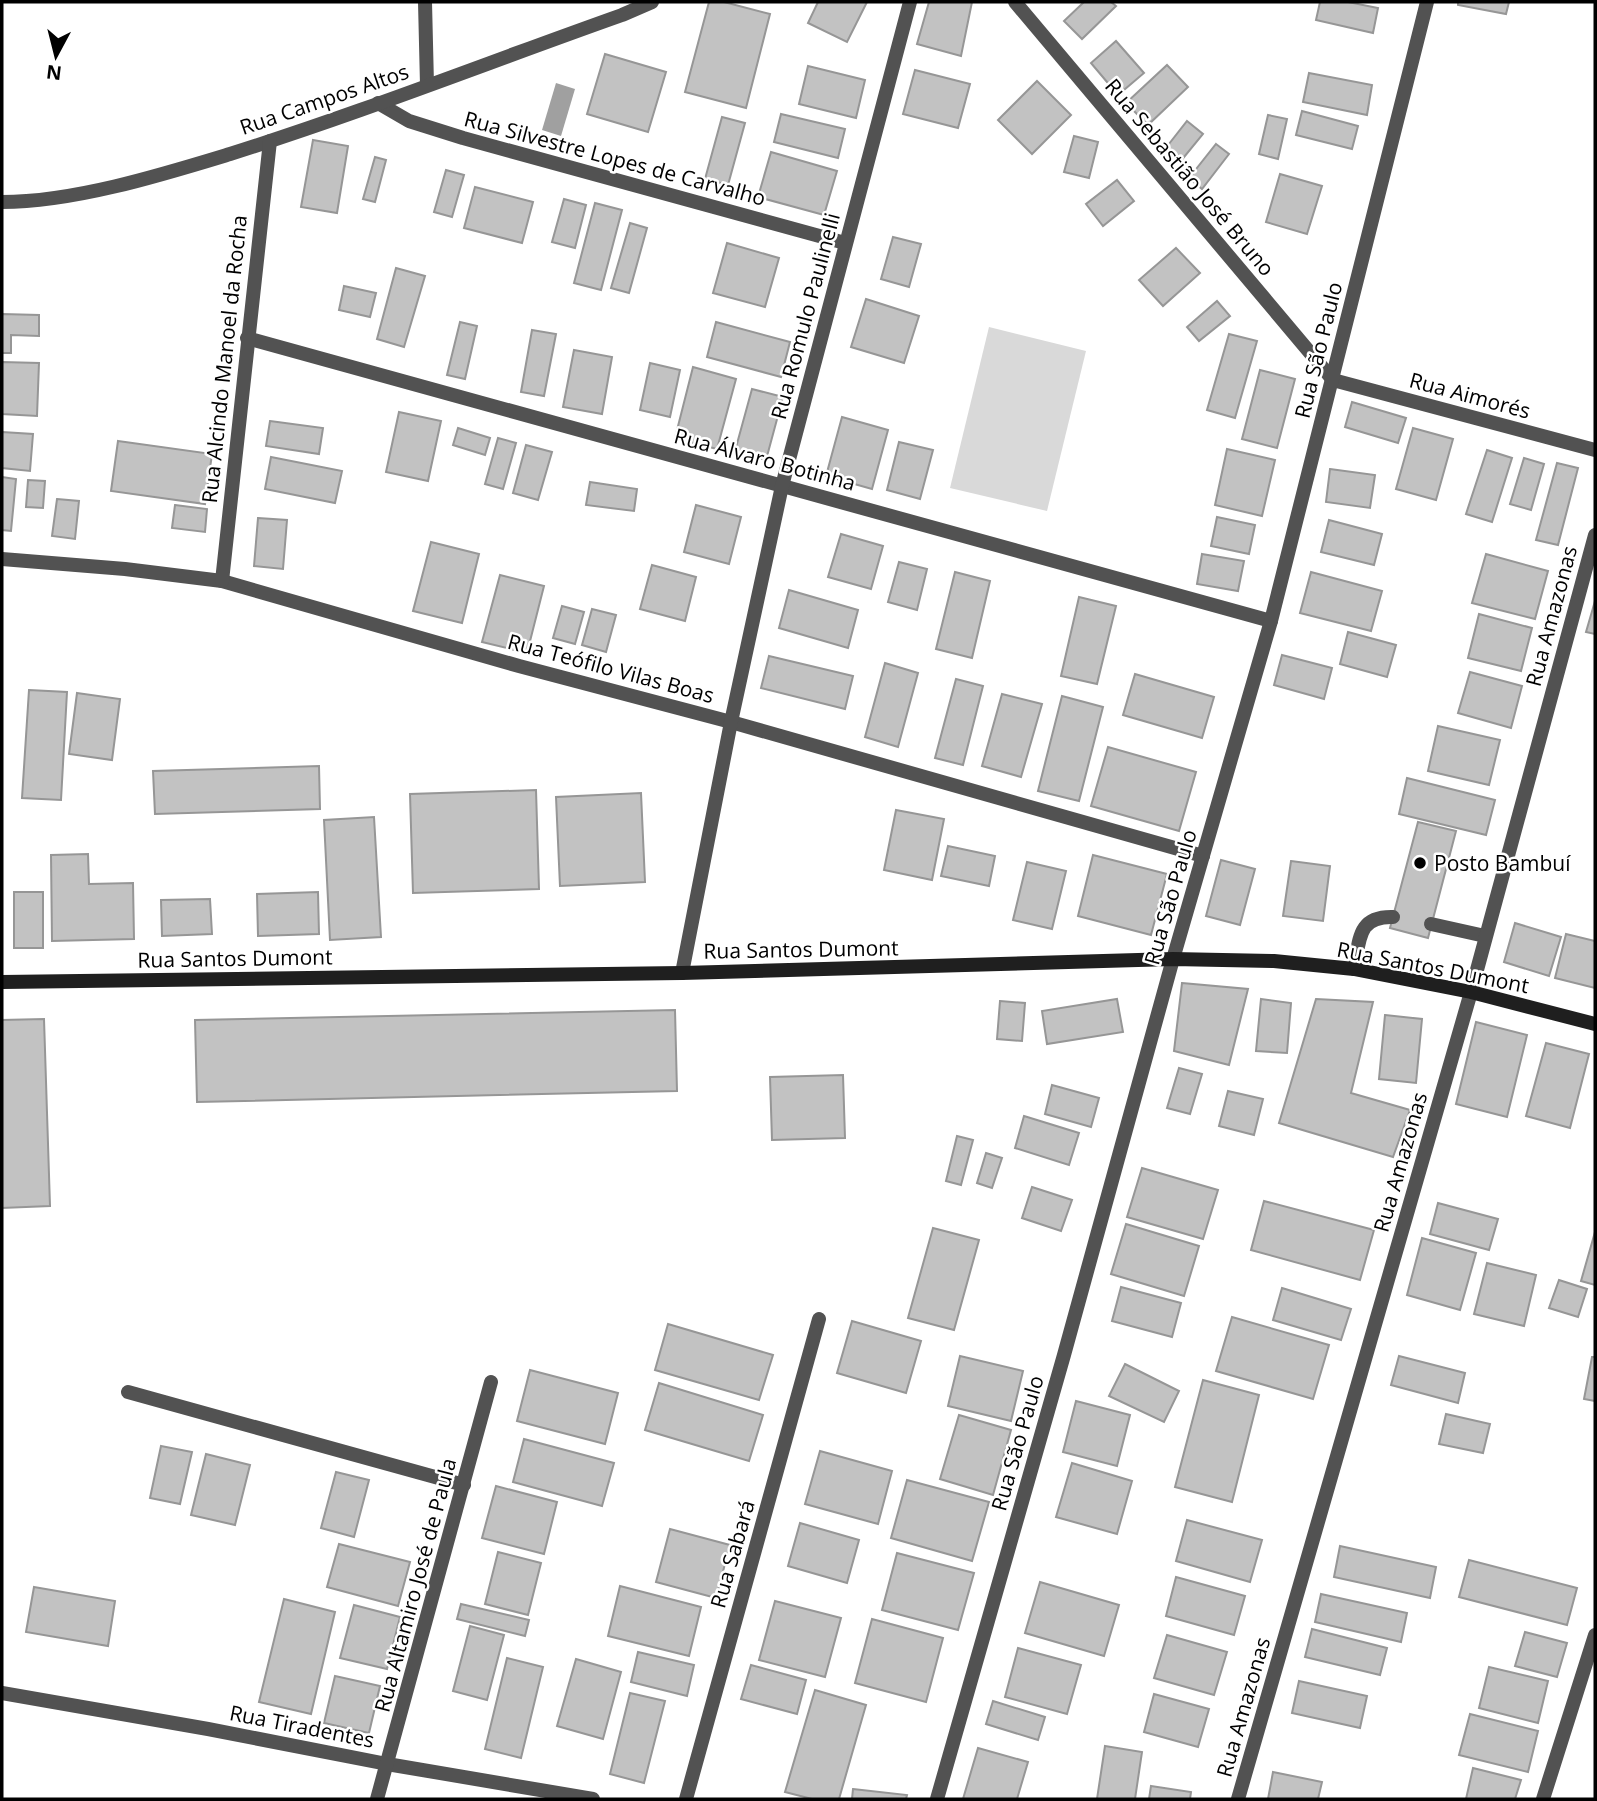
<svg xmlns="http://www.w3.org/2000/svg" width="1597" height="1801" font-family="'Open Sans',sans-serif">
<rect width="100%" height="100%" fill="#fff"/>
<polygon fill="#d9d9d9" points="989,327 1086,351 1047,511 950,488"/>
<polygon fill="#a0a0a0" points="556,83 575,89 561,136 542,130"/>
<g fill="#c2c2c2" stroke="#969696" stroke-width="2">
<polygon points="709,2 724,2 770,14 746,108 685,92"/>
<polygon points="818,2 867,2 847,42 808,23"/>
<polygon points="929,2 972,2 961,56 917,44"/>
<polygon points="1084,2 1111,2 1116,6 1082,39 1064,21"/>
<polygon points="1320,2 1348,2 1378,8 1373,33 1316,20"/>
<polygon points="1458,2 1509,2 1506,14 1458,5"/>
<polygon points="1116,41 1144,73 1118,95 1091,63"/>
<polygon points="605,54 666,72 648,132 587,114"/>
<polygon points="1167,65 1188,87 1148,125 1126,103"/>
<polygon points="808,66 865,80 856,118 799,104"/>
<polygon points="915,70 970,84 958,128 903,114"/>
<polygon points="1309,73 1372,85 1367,115 1303,102"/>
<polygon points="1037,81 1071,115 1032,154 998,120"/>
<polygon points="1302,111 1358,126 1352,149 1296,135"/>
<polygon points="781,114 845,129 838,158 774,142"/>
<polygon points="1268,115 1287,119 1278,159 1259,154"/>
<polygon points="722,117 745,123 728,185 705,179"/>
<polygon points="1187,121 1203,134 1180,162 1165,149"/>
<polygon points="1074,136 1098,142 1089,178 1064,172"/>
<polygon points="313,140 348,146 337,213 301,207"/>
<polygon points="1216,144 1229,154 1202,189 1189,178"/>
<polygon points="771,152 837,171 824,215 758,197"/>
<polygon points="375,157 386,160 375,202 363,199"/>
<polygon points="446,170 464,175 452,217 434,212"/>
<polygon points="1280,174 1322,186 1307,234 1266,222"/>
<polygon points="1117,180 1134,201 1103,226 1086,204"/>
<polygon points="475,187 533,202 522,243 464,228"/>
<polygon points="564,199 586,205 575,248 552,242"/>
<polygon points="595,203 622,210 601,290 574,283"/>
<polygon points="630,223 647,228 629,293 611,288"/>
<polygon points="893,237 921,244 909,287 881,279"/>
<polygon points="727,243 779,258 765,307 713,293"/>
<polygon points="1176,248 1200,273 1163,306 1139,280"/>
<polygon points="396,268 425,276 404,347 377,339"/>
<polygon points="344,286 376,293 370,317 339,310"/>
<polygon points="866,299 919,316 904,363 851,347"/>
<polygon points="1217,301 1230,316 1199,341 1187,327"/>
<polygon points="2,314 39,315 39,336 11,335 11,353 2,353"/>
<polygon points="460,322 477,326 465,379 447,375"/>
<polygon points="716,322 790,342 781,377 707,357"/>
<polygon points="532,330 556,334 544,396 521,392"/>
<polygon points="1229,334 1257,341 1235,418 1207,410"/>
<polygon points="574,350 612,357 602,414 563,407"/>
<polygon points="2,362 39,363 37,416 2,414"/>
<polygon points="650,363 680,370 670,417 640,410"/>
<polygon points="693,367 736,379 717,449 675,438"/>
<polygon points="1260,370 1295,379 1277,448 1242,439"/>
<polygon points="752,389 783,397 766,460 735,451"/>
<polygon points="1352,402 1406,418 1398,443 1345,427"/>
<polygon points="399,412 441,421 428,481 386,472"/>
<polygon points="842,417 888,430 872,489 826,476"/>
<polygon points="270,421 323,428 319,454 266,446"/>
<polygon points="458,428 490,438 485,455 453,445"/>
<polygon points="1413,428 1453,439 1436,500 1396,489"/>
<polygon points="2,432 33,434 30,471 2,468"/>
<polygon points="498,438 516,443 503,489 485,484"/>
<polygon points="118,441 212,454 205,504 111,491"/>
<polygon points="899,442 933,450 920,499 887,490"/>
<polygon points="526,445 552,452 538,500 513,493"/>
<polygon points="1227,449 1275,460 1262,516 1215,505"/>
<polygon points="1487,450 1512,458 1492,522 1466,514"/>
<polygon points="271,457 342,471 335,503 265,489"/>
<polygon points="1524,458 1544,464 1531,510 1510,504"/>
<polygon points="1557,463 1578,468 1558,545 1536,540"/>
<polygon points="1330,469 1375,475 1370,508 1326,502"/>
<polygon points="2,477 16,479 11,531 2,530"/>
<polygon points="28,480 45,481 43,508 26,507"/>
<polygon points="590,482 637,489 634,511 586,505"/>
<polygon points="57,499 79,501 75,539 52,536"/>
<polygon points="175,505 207,509 205,532 172,528"/>
<polygon points="696,505 741,517 729,564 684,552"/>
<polygon points="1217,517 1255,525 1249,554 1211,546"/>
<polygon points="258,518 287,520 283,569 254,566"/>
<polygon points="1329,520 1382,534 1374,565 1321,552"/>
<polygon points="841,534 883,546 871,589 828,577"/>
<polygon points="431,542 479,554 462,623 413,611"/>
<polygon points="1202,554 1244,561 1238,591 1197,584"/>
<polygon points="1486,554 1548,571 1535,619 1472,603"/>
<polygon points="899,562 927,569 917,610 888,602"/>
<polygon points="652,565 696,577 685,621 640,609"/>
<polygon points="955,572 990,581 972,658 936,649"/>
<polygon points="1311,572 1382,591 1371,631 1300,613"/>
<polygon points="500,575 544,586 527,653 482,642"/>
<polygon points="789,590 858,610 848,648 779,628"/>
<polygon points="1079,597 1116,606 1097,684 1061,676"/>
<polygon points="1595,601 1595,634 1586,632"/>
<polygon points="562,606 584,612 575,644 553,638"/>
<polygon points="592,609 616,615 606,652 582,645"/>
<polygon points="1479,614 1532,628 1521,671 1468,658"/>
<polygon points="1348,632 1396,645 1387,677 1340,664"/>
<polygon points="1282,655 1332,668 1324,699 1274,685"/>
<polygon points="769,656 853,676 845,709 761,688"/>
<polygon points="885,663 918,673 898,747 865,737"/>
<polygon points="1470,672 1522,686 1511,728 1458,713"/>
<polygon points="1135,674 1214,697 1202,738 1123,715"/>
<polygon points="956,679 983,686 963,765 935,758"/>
<polygon points="29,690 67,692 61,800 22,798"/>
<polygon points="77,693 120,699 112,760 69,754"/>
<polygon points="1002,694 1042,704 1021,777 982,766"/>
<polygon points="1062,696 1103,707 1079,801 1038,791"/>
<polygon points="1438,726 1500,740 1489,785 1428,771"/>
<polygon points="1108,747 1196,772 1179,831 1091,806"/>
<polygon points="319,766 320,809 155,814 153,771"/>
<polygon points="1407,778 1495,800 1486,835 1399,814"/>
<polygon points="536,790 539,889 413,893 410,794"/>
<polygon points="641,793 645,882 560,886 556,797"/>
<polygon points="896,810 944,819 932,880 884,870"/>
<polygon points="374,817 381,937 330,940 324,820"/>
<polygon points="1418,822 1456,831 1428,938 1390,928"/>
<polygon points="948,846 995,856 989,886 941,876"/>
<polygon points="88,854 89,884 133,883 134,939 52,941 51,855"/>
<polygon points="1093,855 1167,874 1151,935 1078,916"/>
<polygon points="1221,860 1255,869 1240,925 1206,916"/>
<polygon points="1291,861 1330,866 1323,921 1283,916"/>
<polygon points="1027,862 1066,871 1052,929 1013,920"/>
<rect x="14" y="892" width="29" height="56"/>
<polygon points="318,892 319,934 258,936 257,894"/>
<polygon points="210,899 212,934 162,936 161,900"/>
<polygon points="1515,923 1561,937 1549,976 1504,962"/>
<polygon points="1566,934 1595,941 1595,988 1555,978"/>
<polygon points="1182,983 1248,989 1229,1065 1174,1051"/>
<polygon points="1117,999 1123,1032 1047,1044 1042,1011"/>
<polygon points="1261,999 1291,1003 1287,1053 1256,1051"/>
<polygon points="1316,999 1373,1002 1351,1093 1410,1110 1393,1157 1279,1123"/>
<polygon points="1000,1001 1025,1003 1022,1041 997,1039"/>
<polygon points="675,1010 677,1091 197,1102 195,1020"/>
<polygon points="1385,1015 1422,1019 1416,1083 1379,1079"/>
<polygon points="44,1019 50,1206 2,1208 2,1020"/>
<polygon points="1476,1022 1527,1035 1507,1117 1456,1104"/>
<polygon points="1546,1043 1589,1054 1570,1128 1526,1116"/>
<polygon points="1179,1068 1202,1074 1190,1114 1167,1108"/>
<polygon points="843,1075 845,1138 772,1140 770,1077"/>
<polygon points="1052,1085 1099,1098 1091,1127 1045,1114"/>
<polygon points="1228,1091 1263,1099 1254,1135 1219,1126"/>
<polygon points="1024,1116 1079,1133 1069,1165 1015,1148"/>
<polygon points="957,1136 973,1140 961,1185 946,1181"/>
<polygon points="986,1153 1002,1158 992,1188 977,1183"/>
<polygon points="1142,1168 1218,1190 1203,1239 1127,1217"/>
<polygon points="1032,1187 1072,1200 1061,1231 1022,1218"/>
<polygon points="1264,1201 1374,1230 1360,1280 1251,1250"/>
<polygon points="1438,1203 1498,1219 1489,1250 1430,1234"/>
<polygon points="1126,1224 1199,1246 1184,1296 1111,1274"/>
<polygon points="933,1228 979,1240 954,1330 908,1318"/>
<polygon points="1595,1232 1595,1285 1581,1281"/>
<polygon points="1422,1238 1476,1253 1460,1310 1407,1295"/>
<polygon points="1487,1263 1536,1275 1524,1326 1474,1314"/>
<polygon points="1559,1280 1587,1289 1578,1317 1549,1308"/>
<polygon points="1121,1287 1181,1303 1172,1337 1112,1321"/>
<polygon points="1282,1288 1351,1309 1341,1340 1273,1320"/>
<polygon points="1232,1317 1329,1345 1313,1399 1216,1371"/>
<polygon points="852,1321 921,1341 906,1393 837,1373"/>
<polygon points="668,1324 773,1355 759,1400 655,1370"/>
<polygon points="960,1356 1023,1371 1011,1421 948,1406"/>
<polygon points="1399,1356 1465,1373 1458,1403 1391,1385"/>
<polygon points="1592,1357 1595,1357 1595,1401 1584,1399"/>
<polygon points="1125,1364 1179,1391 1164,1422 1109,1396"/>
<polygon points="530,1370 618,1393 605,1444 517,1421"/>
<polygon points="1203,1380 1259,1395 1232,1502 1175,1487"/>
<polygon points="659,1383 763,1415 749,1461 645,1430"/>
<polygon points="1076,1401 1130,1415 1117,1466 1063,1452"/>
<polygon points="1446,1414 1490,1424 1483,1453 1439,1444"/>
<polygon points="959,1415 1011,1430 993,1495 940,1479"/>
<polygon points="524,1439 614,1463 602,1506 513,1482"/>
<polygon points="161,1446 192,1452 180,1504 150,1498"/>
<polygon points="820,1451 892,1471 878,1524 805,1504"/>
<polygon points="206,1454 250,1465 235,1525 191,1515"/>
<polygon points="1072,1463 1132,1481 1117,1534 1056,1517"/>
<polygon points="336,1472 369,1480 354,1537 321,1528"/>
<polygon points="907,1480 989,1502 972,1561 891,1538"/>
<polygon points="496,1486 557,1502 544,1554 482,1538"/>
<polygon points="1187,1520 1262,1540 1250,1582 1176,1561"/>
<polygon points="800,1523 859,1540 847,1583 788,1566"/>
<polygon points="670,1529 730,1545 716,1598 656,1582"/>
<polygon points="339,1544 410,1562 398,1606 327,1587"/>
<polygon points="1340,1546 1436,1567 1430,1598 1334,1577"/>
<polygon points="498,1552 541,1563 528,1615 485,1604"/>
<polygon points="897,1553 974,1573 958,1630 882,1610"/>
<polygon points="1469,1560 1577,1588 1567,1625 1459,1597"/>
<polygon points="1176,1577 1245,1596 1234,1635 1166,1616"/>
<polygon points="1040,1582 1119,1605 1104,1656 1025,1633"/>
<polygon points="620,1586 701,1607 689,1656 608,1636"/>
<polygon points="34,1587 115,1601 108,1646 26,1632"/>
<polygon points="1321,1594 1407,1613 1401,1642 1315,1622"/>
<polygon points="284,1599 335,1612 311,1714 259,1702"/>
<polygon points="775,1601 841,1618 825,1677 759,1660"/>
<polygon points="461,1604 529,1620 525,1636 457,1619"/>
<polygon points="354,1605 400,1617 387,1669 340,1658"/>
<polygon points="872,1619 943,1638 926,1702 855,1683"/>
<polygon points="470,1626 504,1635 487,1700 453,1691"/>
<polygon points="1312,1629 1387,1648 1380,1675 1305,1657"/>
<polygon points="1525,1632 1567,1643 1557,1677 1515,1666"/>
<polygon points="1167,1635 1227,1652 1214,1695 1154,1678"/>
<polygon points="1018,1648 1081,1665 1067,1714 1005,1697"/>
<polygon points="638,1652 694,1665 687,1696 631,1682"/>
<polygon points="507,1658 543,1667 521,1758 485,1749"/>
<polygon points="576,1659 621,1672 603,1739 557,1726"/>
<polygon points="751,1665 806,1680 797,1714 741,1699"/>
<polygon points="1489,1667 1548,1681 1538,1723 1479,1708"/>
<polygon points="335,1676 380,1686 369,1733 324,1723"/>
<polygon points="1299,1681 1367,1696 1360,1728 1292,1713"/>
<polygon points="815,1690 866,1705 839,1799 812,1799 785,1792"/>
<polygon points="630,1693 665,1701 644,1783 610,1774"/>
<polygon points="1154,1694 1209,1709 1198,1747 1144,1732"/>
<polygon points="993,1701 1045,1717 1038,1740 986,1724"/>
<polygon points="1470,1714 1538,1731 1528,1772 1459,1755"/>
<polygon points="1105,1746 1142,1752 1135,1799 1097,1799"/>
<polygon points="978,1748 1028,1762 1017,1799 963,1799"/>
<polygon points="1473,1768 1521,1780 1515,1799 1466,1799"/>
<polygon points="1273,1772 1322,1782 1318,1799 1268,1799"/>
<polygon points="1151,1786 1191,1792 1190,1799 1149,1799"/>
<polygon points="853,1789 907,1795 906,1799 852,1799"/>
</g>
<g fill="none" stroke-linecap="round" stroke-linejoin="round">
<g stroke="#525252" stroke-width="14">
<polyline points="1431,924 1485,936"/>
<path d="M 1354,969 C 1360,940 1357,916 1393,917"/>
</g>
<g stroke="#525252" stroke-width="14">
<polyline points="425,2 427,85"/>
<polyline points="1015,2 1333,380 1595,450"/>
<polyline points="378,103 409,121 463,138 845,243"/>
<path d="M 2,202 C 74,202 161,175 230,154 C 363,112 492,61 622,15 L 652,2"/>
<polyline points="247,338 1271,621"/>
<polyline points="2,559 125,569 222,581 519,666 731,722 1203,856"/>
<polyline points="222,581 270,141"/>
<polyline points="682,973 731,722 782,486 910,2"/>
<polyline points="128,1392 464,1485"/>
<polyline points="2,1693 208,1729 387,1764 593,1799"/>
<polyline points="377,1799 491,1382"/>
<polyline points="686,1799 819,1319"/>
<polyline points="937,1799 1064,1355 1173,959 1271,621 1427,2"/>
<polyline points="1238,1799 1471,992 1595,535"/>
<polyline points="1543,1799 1595,1635"/>
</g>
<polyline stroke="#1f1f1f" stroke-width="14" points="2,982 682,973 1173,959 1274,961 1354,969 1471,992 1595,1024"/>
</g>
<circle fill="#000" stroke="#fff" stroke-width="2.5" cx="1420" cy="863" r="7"/>
<g text-anchor="middle" dominant-baseline="central" stroke-width="5" stroke-linejoin="round" paint-order="stroke">
<g font-size="21" fill="#000" stroke="#fff">
<text transform="translate(324 99) rotate(-19)">Rua Campos Altos</text>
<text transform="translate(615 158) rotate(15)">Rua Silvestre Lopes de Carvalho</text>
<text transform="translate(1190 177) rotate(50)">Rua Sebastião José Bruno</text>
<text transform="translate(805 316) rotate(-75)">Rua Romulo Paulinelli</text>
<text transform="translate(1318 350) rotate(-76)">Rua São Paulo</text>
<text transform="translate(224 359) rotate(-84)">Rua Alcindo Manoel da Rocha</text>
<text transform="translate(1470 395) rotate(15)">Rua Aimorés</text>
<text transform="translate(765 459) rotate(15)">Rua Álvaro Botinha</text>
<text transform="translate(1551 616) rotate(-75)">Rua Amazonas</text>
<text transform="translate(611 668) rotate(15)">Rua Teófilo Vilas Boas</text>
<text transform="translate(1170 897) rotate(-74)">Rua São Paulo</text>
<text transform="translate(801 949) rotate(-1)">Rua Santos Dumont</text>
<text transform="translate(235 958) rotate(-1)">Rua Santos Dumont</text>
<text transform="translate(1433 967) rotate(11)">Rua Santos Dumont</text>
<text transform="translate(1400 1162) rotate(-74)">Rua Amazonas</text>
<text transform="translate(1017 1443) rotate(-74)">Rua São Paulo</text>
<text transform="translate(732 1554) rotate(-74)">Rua Sabará</text>
<text transform="translate(415 1585) rotate(-75)">Rua Altamiro José de Paula</text>
<text transform="translate(1243 1707) rotate(-74)">Rua Amazonas</text>
<text transform="translate(302 1726) rotate(11)">Rua Tiradentes</text>
</g>
<g font-size="21" fill="#000" stroke="#fff" text-anchor="start">
<text x="1434" y="863">Posto Bambuí</text>
</g>
</g>
<rect width="1597" height="1801" fill="none" stroke="#000000" stroke-width="7"/>
<g transform="translate(56 56) rotate(187)" stroke="#ffffff" stroke-width="5" paint-order="stroke">
<path d="M0-5L12 26L0 18L-12 26Z" fill="#000000"/>
<text y="-10" font-size="19" font-weight="bold" text-anchor="middle" fill="#000000">N</text>
</g>
</svg>
